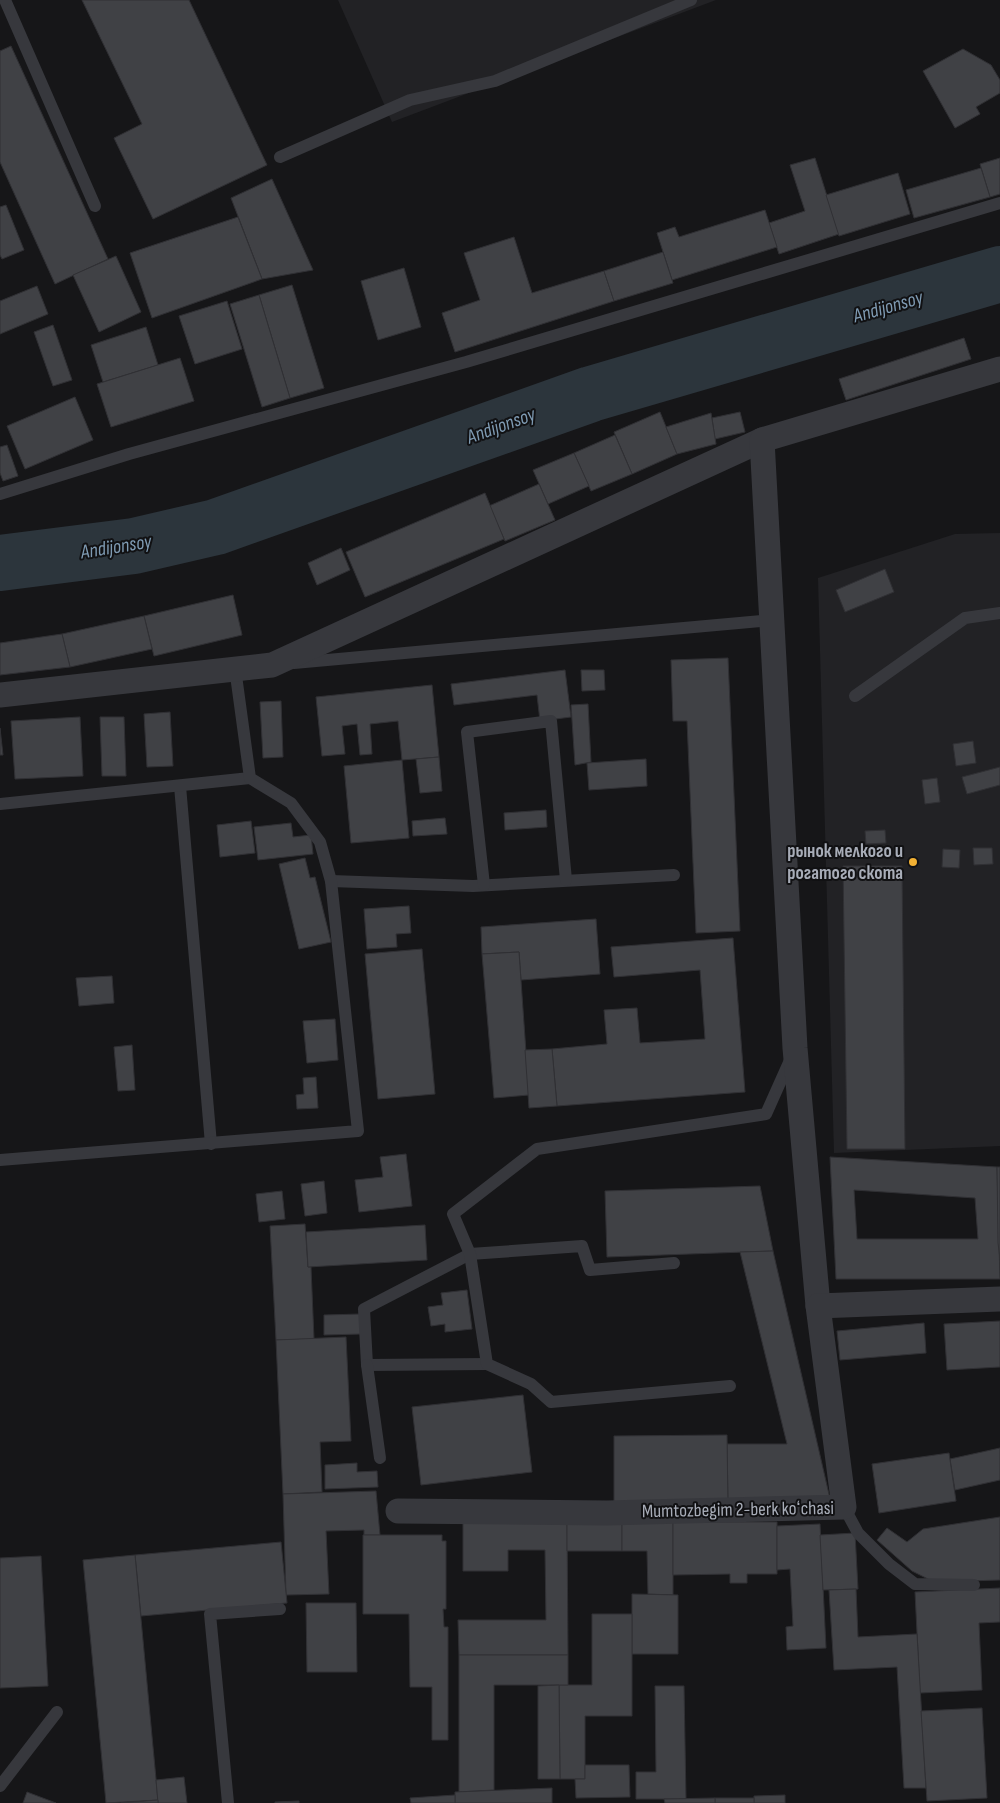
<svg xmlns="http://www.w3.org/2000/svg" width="1000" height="1803" font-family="'Sofia Sans Condensed',sans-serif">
<rect width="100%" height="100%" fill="#161618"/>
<g fill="#222225">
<polygon points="338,0 716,0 392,122"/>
<polygon points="1000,533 1000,1146 834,1153 818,578 955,534"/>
</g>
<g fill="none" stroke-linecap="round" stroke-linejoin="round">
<polyline stroke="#2c353c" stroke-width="56" points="0,563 134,546 216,527 591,394 1000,274"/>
</g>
<g fill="#404145" stroke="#303034" fill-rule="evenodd">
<polygon points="82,0 189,0 267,165 153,219 114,138 142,124"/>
<polygon points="11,46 108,259 55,284 0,162 0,51"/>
<polygon points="963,49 991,65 1000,80 1000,93 976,107 980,114 955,128 923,71"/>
<polygon points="815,158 839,234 779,254 769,223 805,211 790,165"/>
<polygon points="1000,158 1000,194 990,197 980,164"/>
<polygon points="981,168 990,197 914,218 906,190"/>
<polygon points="898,173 910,214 839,236 826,195"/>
<polygon points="272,179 313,270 262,279 231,198"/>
<polygon points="6,205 24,250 2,259 0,255 0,207"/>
<polygon points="765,210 777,247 672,280 657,233 675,227 679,237"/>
<polygon points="238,217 262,279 152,318 130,253"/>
<polygon points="514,237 532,293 604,271 614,301 455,352 442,313 480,300 464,253"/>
<polygon points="663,252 673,283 614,301 604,271"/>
<polygon points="116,256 141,312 99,332 73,275"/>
<polygon points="404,268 421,327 378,340 361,281"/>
<polygon points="292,285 324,388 290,398 259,295"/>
<polygon points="37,286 48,314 0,334 0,301"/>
<polygon points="259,295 290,398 262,407 230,304"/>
<polygon points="227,301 242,349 195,364 179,316"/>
<polygon points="53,325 72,380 53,386 34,332"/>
<polygon points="146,327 158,365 103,382 91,345"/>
<polygon points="964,338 971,359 846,400 839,379"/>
<polygon points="180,358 194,401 111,427 97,384"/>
<polygon points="75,397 93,440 25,469 7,426"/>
<polygon points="660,412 677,454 632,474 614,432"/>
<polygon points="740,412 745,432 715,439 712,418"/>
<polygon points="711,413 716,444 677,454 666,427"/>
<polygon points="615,435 632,474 591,491 574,453"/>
<polygon points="7,445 18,476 3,481 0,473 0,447"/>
<polygon points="574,453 589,486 548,504 533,470"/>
<polygon points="539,484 555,520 505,541 489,506"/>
<polygon points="485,493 504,539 365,597 346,552"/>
<polygon points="341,548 350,570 317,585 308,563"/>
<polygon points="885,569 894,592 845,612 836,590"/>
<polygon points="233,595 242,635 154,656 144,616"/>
<polygon points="144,616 152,649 70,667 62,634"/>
<polygon points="62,634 70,667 0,675 0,643"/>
<polygon points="728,658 740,931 696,933 687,721 673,721 671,660"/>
<polygon points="565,670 571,717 540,721 537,695 454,705 451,684"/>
<polygon points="581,670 604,670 605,690 582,691"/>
<polygon points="432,685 439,757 402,760 398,721 370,724 372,754 360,755 357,724 342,726 345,754 322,756 316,697"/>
<polygon points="281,701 283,757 263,758 260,702"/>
<polygon points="588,704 591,762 575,765 571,705"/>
<polygon points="170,712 173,766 147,767 144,714"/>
<polygon points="80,717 83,776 15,779 11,721"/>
<polygon points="100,717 124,717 126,776 102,776"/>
<polygon points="0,728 3,755 0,755"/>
<polygon points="973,741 976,763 956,766 953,744"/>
<polygon points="439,757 442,791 420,793 416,759"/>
<polygon points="646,759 647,786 589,790 587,763"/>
<polygon points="402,760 409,838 351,843 344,766"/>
<polygon points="1000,767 1000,785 967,794 962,777"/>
<polygon points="937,778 940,802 925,804 922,780"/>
<polygon points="546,810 547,827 505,830 504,813"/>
<polygon points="445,818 447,834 413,836 412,821"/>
<polygon points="251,821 255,853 220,857 217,825"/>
<polygon points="291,823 293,837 311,835 313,854 258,860 254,827"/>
<polygon points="885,830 886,843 866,844 865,831"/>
<polygon points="973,848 992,848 993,864 974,865"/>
<polygon points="943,849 960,850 959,868 942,867"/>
<polygon points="305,858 310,878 315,877 331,942 299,949 279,864"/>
<polygon points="843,866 902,866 905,1149 847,1149"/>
<polygon points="409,906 411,933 396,934 397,947 367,949 364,909"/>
<polygon points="596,919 600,974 521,980 519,952 482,954 481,927"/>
<polygon points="733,938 745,1092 557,1106 552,1049 607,1044 604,1010 637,1008 640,1043 705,1039 700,970 614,977 611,947"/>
<polygon points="422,949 435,1094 378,1099 365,954"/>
<polygon points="519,952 529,1095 494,1098 482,954"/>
<polygon points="112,976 114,1003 79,1006 76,978"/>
<polygon points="335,1019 338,1060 307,1063 303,1021"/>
<polygon points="132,1045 135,1090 118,1091 114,1047"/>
<polygon points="552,1049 557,1106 529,1108 525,1050"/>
<polygon points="316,1077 318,1108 297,1109 296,1095 304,1094 303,1078"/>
<polygon points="406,1154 412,1206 359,1212 355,1180 383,1177 380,1157"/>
<path d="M 830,1157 L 997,1167 L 1000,1279 L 836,1279 ZM 854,1190 L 975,1198 L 978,1239 L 857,1239 Z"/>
<polygon points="997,1167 1000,1167 1000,1259 998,1243"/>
<polygon points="324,1181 327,1213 305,1216 301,1184"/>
<polygon points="760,1186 773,1251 607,1257 605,1191"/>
<polygon points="282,1191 285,1219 259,1222 256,1194"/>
<polygon points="305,1224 308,1267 311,1267 314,1339 276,1340 270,1226"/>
<polygon points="425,1225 427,1260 308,1267 306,1232"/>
<polygon points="773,1251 831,1503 728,1506 727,1444 787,1444 740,1252"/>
<polygon points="467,1290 472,1329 445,1332 445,1324 431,1326 428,1307 443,1305 441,1293"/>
<polygon points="361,1314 361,1334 324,1335 324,1315"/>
<polygon points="1000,1321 1000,1367 947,1370 944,1324"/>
<polygon points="924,1323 926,1353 840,1360 837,1331"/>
<polygon points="346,1337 351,1441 320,1442 322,1492 283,1494 276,1340"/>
<polygon points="523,1395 532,1472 421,1485 412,1407"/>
<polygon points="727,1435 728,1506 614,1507 614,1436"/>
<polygon points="1000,1448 1000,1480 955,1490 950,1459"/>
<polygon points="949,1453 956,1501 879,1513 872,1464"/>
<polygon points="357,1463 357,1472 377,1471 378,1487 325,1489 325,1465"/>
<polygon points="376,1491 380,1535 364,1535 364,1530 326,1531 329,1594 286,1595 283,1494"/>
<polygon points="1000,1517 1000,1580 934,1582 912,1571 877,1540 887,1528 907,1542 923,1529"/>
<polygon points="463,1520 567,1520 568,1655 459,1655 458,1620 546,1620 545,1550 508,1550 508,1571 463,1571"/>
<polygon points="567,1520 622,1521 622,1551 567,1551"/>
<polygon points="673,1520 673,1595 648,1594 647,1551 622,1551 622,1521"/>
<polygon points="673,1522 777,1522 777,1574 747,1574 747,1583 730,1583 730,1574 673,1575"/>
<polygon points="820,1524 826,1648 787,1650 786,1627 793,1626 790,1569 777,1570 777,1526"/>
<polygon points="855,1533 858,1589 823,1590 820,1535"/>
<polygon points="363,1535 442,1535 442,1541 446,1541 446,1609 443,1609 444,1627 448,1627 448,1740 432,1740 432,1687 410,1687 409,1614 363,1614"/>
<polygon points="281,1542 287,1603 141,1616 135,1555"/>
<polygon points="135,1555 158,1800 106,1803 83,1560"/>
<polygon points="41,1556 48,1686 0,1688 0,1558"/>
<polygon points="1000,1588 1000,1622 979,1623 982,1690 920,1693 915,1592"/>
<polygon points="856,1589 858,1637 917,1634 926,1788 904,1788 897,1667 834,1670 829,1590"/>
<polygon points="632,1594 678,1595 678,1654 632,1654"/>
<polygon points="306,1603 356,1603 357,1672 307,1672"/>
<polygon points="592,1614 632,1614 632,1716 585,1716 585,1779 560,1779 559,1685 592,1685"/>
<polygon points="459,1655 568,1655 568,1685 494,1685 494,1790 459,1792"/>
<polygon points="559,1685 560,1779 538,1779 538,1686"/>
<polygon points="655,1686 684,1686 686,1799 636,1799 636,1772 656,1772"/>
<polygon points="982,1708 987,1798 927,1801 921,1711"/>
<polygon points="585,1765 629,1765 630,1797 576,1798 575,1779 585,1779"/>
<polygon points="184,1777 187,1803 158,1803 156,1780"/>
<polygon points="552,1788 552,1803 455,1803 455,1792"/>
<polygon points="27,1792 56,1803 23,1803"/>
<polygon points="455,1795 455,1803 411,1803 410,1798"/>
<polygon points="785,1795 785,1803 754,1803 754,1796"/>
<rect x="715" y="1798" width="39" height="5"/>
<polygon points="715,1798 715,1803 665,1803 664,1799"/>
<polygon points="158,1800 158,1803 121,1803"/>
<polygon points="299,1801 299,1803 275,1803 275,1802"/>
</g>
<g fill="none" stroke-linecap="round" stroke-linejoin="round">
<g stroke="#37383d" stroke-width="12">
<polyline points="5,0 95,206"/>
<polyline points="280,157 410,100 495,81 691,0"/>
<polyline points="0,494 129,454 466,362 1000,203"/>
<polyline points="294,663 772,620"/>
<polyline points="855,696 965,618 1000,613"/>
<polyline points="180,786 211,1144"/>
<polyline points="0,804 250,778"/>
<polyline points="331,881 473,886 674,875"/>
<polyline points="484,885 467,732 551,721 566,880"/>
<polyline points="0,1160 358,1131 331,881 320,842 291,803 250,778 235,668"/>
<polyline points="487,1364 367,1365 364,1309 470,1254 582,1246 590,1270 674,1263"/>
<polyline points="367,1365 380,1458"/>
<polyline points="730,1386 551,1402 531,1384 487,1364 470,1254 453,1214 537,1149 766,1114 791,1058"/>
<polyline points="844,1507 858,1533 889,1564 915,1584 974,1585"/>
<polyline points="0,1786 57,1712"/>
<polyline points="228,1803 210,1614 280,1609"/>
</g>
<g stroke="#37383d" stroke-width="25">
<polyline points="0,695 272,665 762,440"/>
<polyline points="818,1306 795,1048 762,440 1000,369"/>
<polyline points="398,1511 607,1513 844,1507 818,1306 1000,1299"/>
</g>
</g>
<circle fill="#f2b134" stroke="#111113" stroke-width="2" cx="913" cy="862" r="5"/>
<g text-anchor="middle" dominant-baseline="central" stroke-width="4" stroke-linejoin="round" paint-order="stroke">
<g font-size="19" font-weight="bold" fill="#a8adb8" stroke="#111113" text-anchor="end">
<text x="903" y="851">рынок мелкого и<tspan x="903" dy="22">рогатого скота</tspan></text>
</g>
<g font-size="19" fill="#a8adb8" stroke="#111113">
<text transform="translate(738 1510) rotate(-1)">Mumtozbegim 2-berk koʻchasi</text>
</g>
<g font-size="20" font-style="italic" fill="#7f9bb3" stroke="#111113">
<text transform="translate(888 307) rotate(-16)">Andijonsoy</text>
<text transform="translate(501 426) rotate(-20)">Andijonsoy</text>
<text transform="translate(116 547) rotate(-9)">Andijonsoy</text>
</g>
</g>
</svg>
